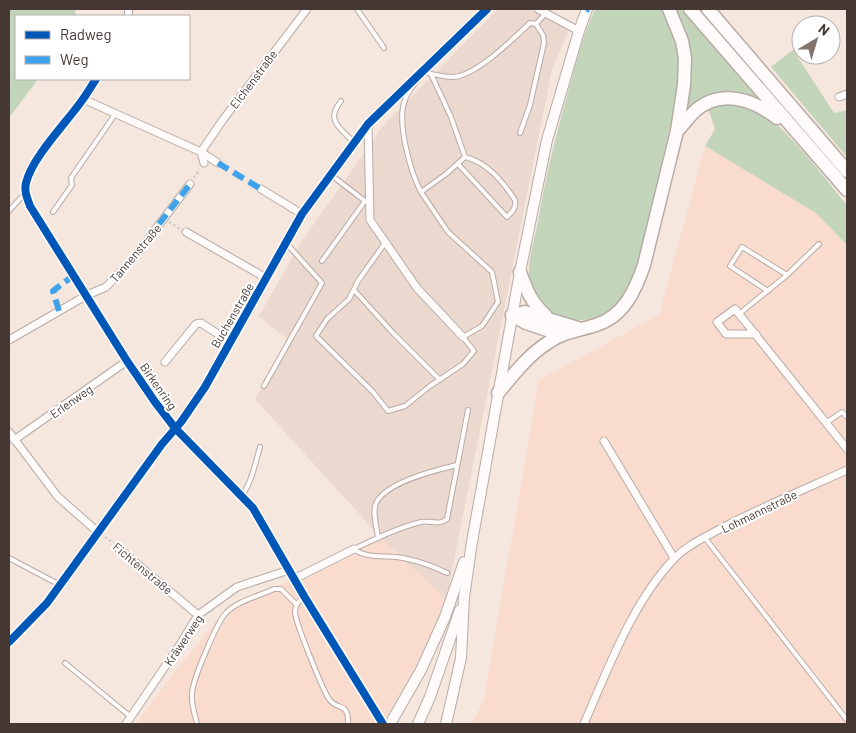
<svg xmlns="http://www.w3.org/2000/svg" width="856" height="733" font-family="Barlow,sans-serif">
<rect width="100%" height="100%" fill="#f5e6de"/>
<polygon fill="#ebd8ce" points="498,9 528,9 569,29 552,69 446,600 382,539 255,399 289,341 259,316 302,241 383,126"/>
<g fill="#f9dcce">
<polygon points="705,146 816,213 847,245 847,724 472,724 484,699 539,380 659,315"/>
<polygon points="382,539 446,600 414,670 382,724 136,724 175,671 226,609"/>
</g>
<g fill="#c2d4b9">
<polygon points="9,9 75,9 76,16 16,16 16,79 38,79 9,118"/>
<path d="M 595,9 L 663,9 L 678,43 L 681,63 L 673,114 L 636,272 C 631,286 623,300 611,309 C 579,334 532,315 529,274 C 528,259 535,237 538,222 C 546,175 557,130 570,85 C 577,59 584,33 595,9 Z"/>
<polygon points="672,9 681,9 760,98 758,100 727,94 684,117 688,85"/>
<polygon points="793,50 834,113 847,110 847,157 771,67"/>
<path d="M 727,103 C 733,103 741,103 747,105 C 779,115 824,178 847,205 L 847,245 L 816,213 L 705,146 L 715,129 L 708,108 Z"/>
</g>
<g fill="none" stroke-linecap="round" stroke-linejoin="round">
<defs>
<g id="lane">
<polyline points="357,9 384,48"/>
<path d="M 422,72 C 432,74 443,77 453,77 C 476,76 513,39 530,23 L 536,24 L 546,13"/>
<path d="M 417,80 C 413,86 407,93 405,100 C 396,122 411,173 421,192 L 446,174 L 465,157 L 451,117 L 431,74"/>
<path d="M 341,101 C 325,121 340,127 354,143"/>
<polyline points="520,133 530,105 544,43 543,35 536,24"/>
<path d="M 458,164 L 507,217 C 513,211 516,208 515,200 C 503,182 487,162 465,157"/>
<polyline points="9,211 25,193"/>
<polyline points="53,212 72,185 71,178 116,113"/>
<polyline points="385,243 358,281 349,299 327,319 316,336 373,392 388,411 405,406 430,386 463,364 474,351 463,337 482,326 498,302 492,272 448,232 421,192"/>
<polyline points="322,261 365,201 331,175"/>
<polyline points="354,290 394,334 440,380"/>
<polyline points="768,291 730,266 742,247 787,275"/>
<polyline points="739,314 787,275 819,244"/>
<polyline points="264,386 322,283 286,243"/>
<polyline points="826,423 842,412 846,416"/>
<path d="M 241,497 C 252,482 255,464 260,447"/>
<path d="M 378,538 C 377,528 372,512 376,503 C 386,482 436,470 457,465"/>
<polyline points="705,538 847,720"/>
<polyline points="9,558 60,585"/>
<path d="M 447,573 C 433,566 418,561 403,558 C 387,555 366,559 354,549 C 375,539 397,528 421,522 C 430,520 439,526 447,519 L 468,410"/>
<path d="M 304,596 C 299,601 295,605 295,612 C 295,622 323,690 329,699 C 337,711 349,701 348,724"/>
<polyline points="65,663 131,717"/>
<path d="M 197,724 C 195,714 191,705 192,694 C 192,681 217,622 226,613 C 237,601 259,596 274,589 L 281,589 L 296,604"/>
</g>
<g id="street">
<polyline points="538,9 579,31"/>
<polyline points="128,16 129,9"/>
<path d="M 96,79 C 92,85 88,92 83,99 C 68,121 32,157 26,183 C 24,191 27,198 30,206 L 127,361 L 155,402 L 175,428 L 253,508 L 304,596 L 383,724"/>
<polyline points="839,97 847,94"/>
<polyline points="83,99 201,152 218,163"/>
<polyline points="368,124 370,220 417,288 463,337"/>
<polyline points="204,163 201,152 222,121 307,9"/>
<polyline points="261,189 302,214"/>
<polyline points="186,232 266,278"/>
<polyline points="756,334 726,334 717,322 735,309 847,449"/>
<polyline points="9,340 87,295 106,287 133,259 190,184"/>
<polyline points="165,362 196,324 201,323 230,342"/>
<polyline points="9,432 58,497 99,533"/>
<polyline points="14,440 127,361"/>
<polyline points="604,441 674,558"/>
<polyline points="118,548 198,615"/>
<polyline points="294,579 354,549"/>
<polyline points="9,642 47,603 162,444 181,422 205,387 302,214 368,124 487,9"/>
<polyline points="126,724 179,646 198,615 237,587 289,570"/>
<path d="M 584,724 C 607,671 634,599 675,558 C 686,546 702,539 716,531 C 759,508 803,490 847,470"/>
</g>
<g id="secondary">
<polyline points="390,724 421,670 445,617 464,562"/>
<polyline points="418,724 430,697 460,610"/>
<polyline points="446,724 461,658 464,597 472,542 520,272 547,140 579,31 587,9"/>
</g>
<g id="highway">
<polyline points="690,9 847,190"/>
<polyline points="708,9 847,171"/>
<path d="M 677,131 C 683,125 689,117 695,111 C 721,88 754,100 777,118"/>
<path d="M 520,272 C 527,291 531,302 546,316"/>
<polyline points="512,315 525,312 581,329"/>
<polyline points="512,315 526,323 562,335"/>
<path d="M 498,393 C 514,374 528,355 549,342 C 563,332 580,330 596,325 C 624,316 635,291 644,265 L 677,131 L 684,85 L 685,58 L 682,41 L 669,9"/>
</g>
</defs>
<use href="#lane" stroke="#b8aba5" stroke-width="6"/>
<use href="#street" stroke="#b8aba5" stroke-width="9"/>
<use href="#secondary" stroke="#b8aba5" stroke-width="12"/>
<use href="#highway" stroke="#b8aba5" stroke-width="15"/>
<g stroke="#d0cac7" stroke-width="2" stroke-dasharray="2.5 2.5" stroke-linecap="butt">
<polyline points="194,178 200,169"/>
<polyline points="169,222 180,229"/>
<polyline points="105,537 113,543"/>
</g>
<use href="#lane" stroke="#fefbfa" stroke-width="4"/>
<use href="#street" stroke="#fefbfa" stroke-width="7"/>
<use href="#secondary" stroke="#fefbfa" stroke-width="10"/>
<use href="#highway" stroke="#fefbfa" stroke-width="12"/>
<g stroke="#3fa3eb" stroke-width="6" stroke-dasharray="12 6" stroke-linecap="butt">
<polyline points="586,11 588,9"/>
<polyline points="218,163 261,189"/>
<polyline points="159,224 190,184"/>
<polyline points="59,311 53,291 74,275"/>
</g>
<defs>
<g id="cycleway">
<path d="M 96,79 C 92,85 88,92 83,99 C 68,121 32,157 26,183 C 24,191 27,198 30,206 L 127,361 L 155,402 L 175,428 L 253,508 L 304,596 L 383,724"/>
<polyline points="9,642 47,603 162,444 181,422 205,387 302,214 368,124 487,9"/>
</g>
</defs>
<use href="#cycleway" stroke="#fff" stroke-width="11"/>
<use href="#cycleway" stroke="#0057b8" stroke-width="8"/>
</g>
<g text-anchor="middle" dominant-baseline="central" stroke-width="4" stroke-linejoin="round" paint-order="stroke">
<g font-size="12" fill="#453832" stroke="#fff">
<text transform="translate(253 79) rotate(-53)">Eichenstraße</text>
<text transform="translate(135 253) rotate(-50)">Tannenstraße</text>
<text transform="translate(232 315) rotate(-60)">Buchenstraße</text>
<text transform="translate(159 386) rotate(55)">Birkenring</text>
<text transform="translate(71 401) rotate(-35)">Erlenweg</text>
<text transform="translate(759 511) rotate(-26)">Lohmannstraße</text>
<text transform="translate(143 568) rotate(40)">Fichtenstraße</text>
<text transform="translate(183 640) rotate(-56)">Kräwerweg</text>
</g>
</g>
<rect width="856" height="733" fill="none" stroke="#453832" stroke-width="20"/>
<rect x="15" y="15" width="175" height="65" fill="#ffffff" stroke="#b5afad"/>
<rect x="25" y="31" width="25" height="8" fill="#0057b8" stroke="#b5afad"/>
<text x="60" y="40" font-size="15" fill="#453832">Radweg</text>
<rect x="25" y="56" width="25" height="8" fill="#3fa3eb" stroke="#b5afad"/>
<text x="60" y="65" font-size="15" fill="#453832">Weg</text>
<g transform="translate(816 40) rotate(38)"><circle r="24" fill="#ffffff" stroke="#b5afad"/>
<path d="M0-4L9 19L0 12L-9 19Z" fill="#83756e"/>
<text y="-8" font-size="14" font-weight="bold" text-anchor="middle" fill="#453832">N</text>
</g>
</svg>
